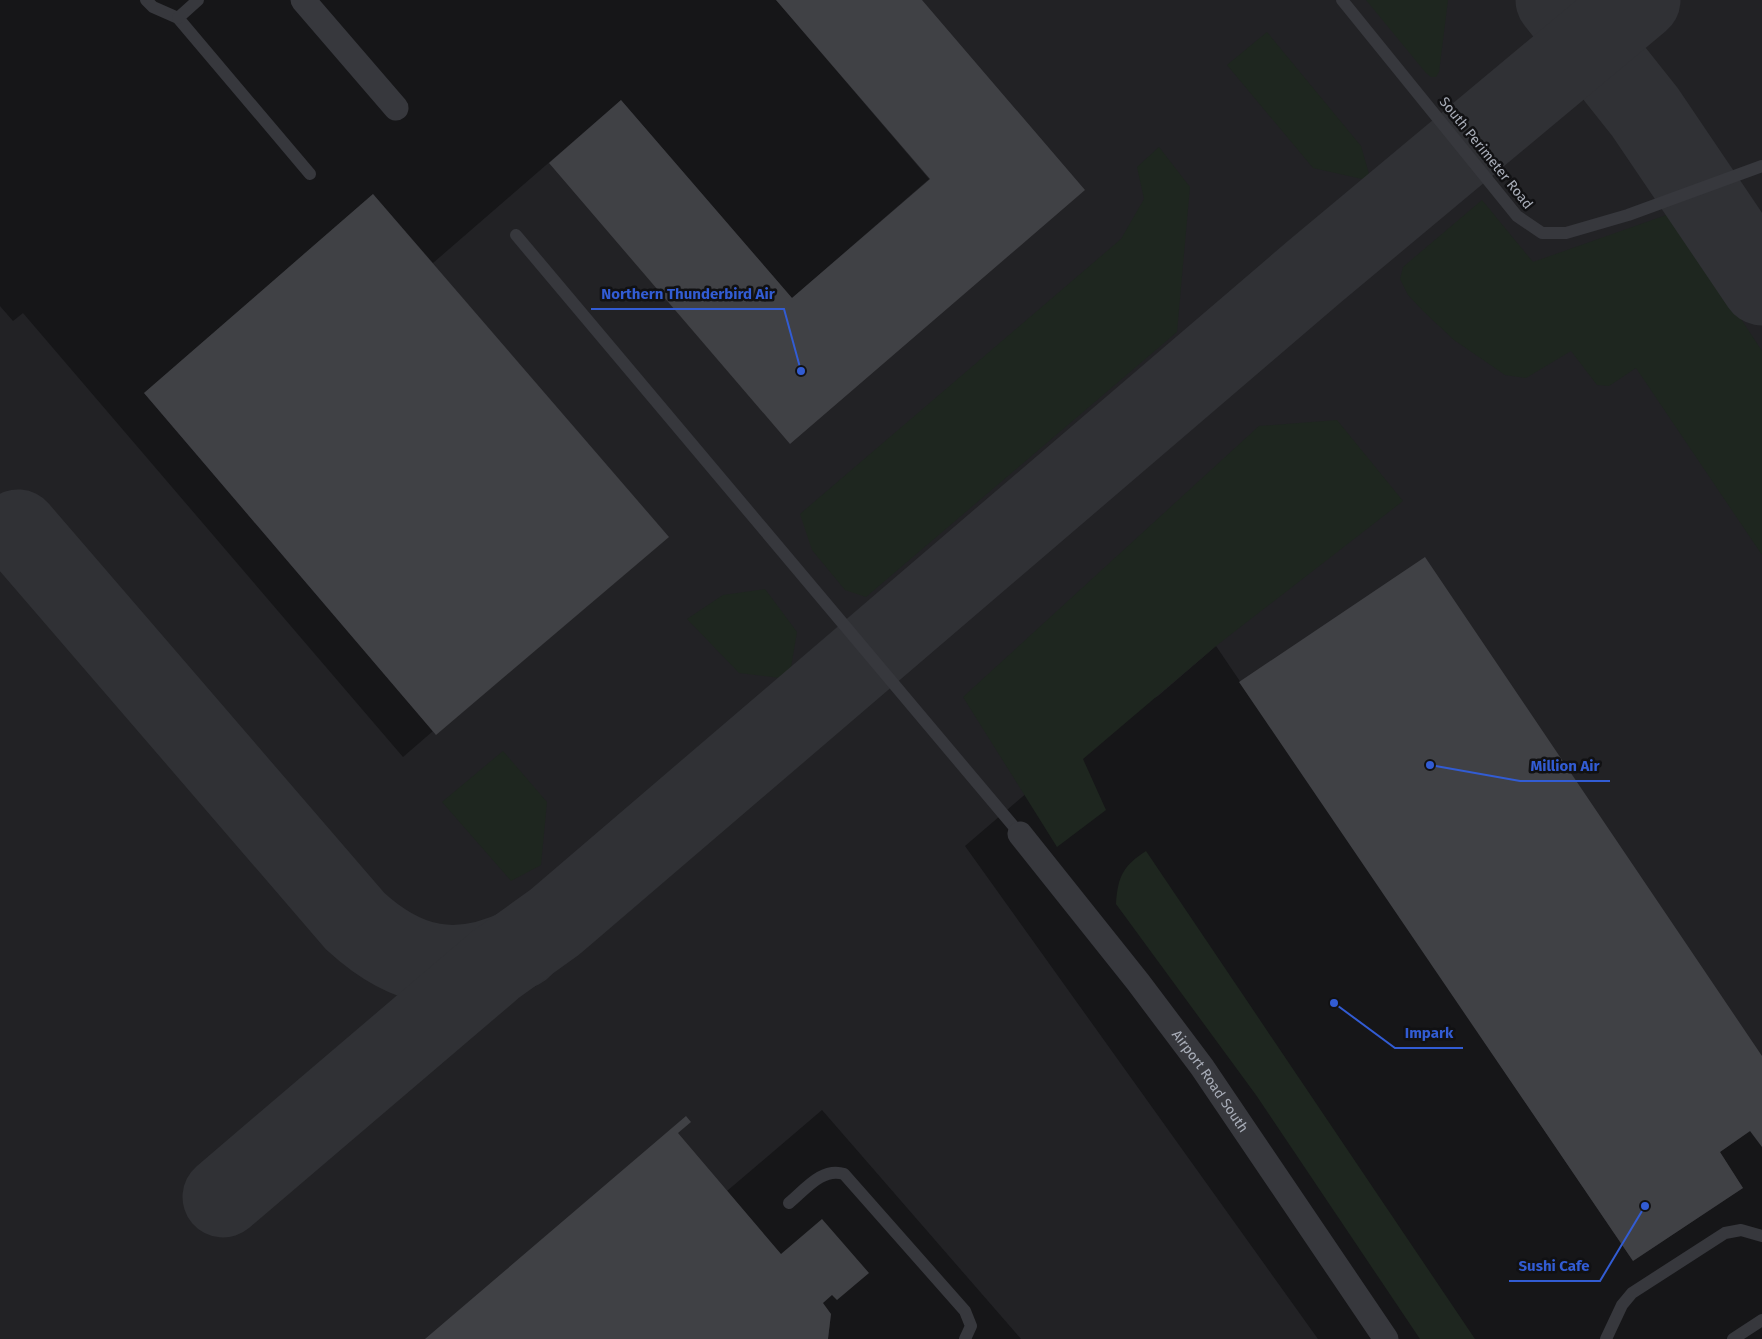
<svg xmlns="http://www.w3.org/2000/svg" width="1762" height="1339" font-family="'Fira Sans',sans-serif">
<rect width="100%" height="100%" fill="#161618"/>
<polygon fill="#222225" points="776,0 1762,0 1762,1123 1720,1152 1743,1188 1633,1261 1216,646 1158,696 1108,723 965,846 1318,1339 1021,1339 822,1110 727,1191 831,1314 828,1339 0,1339 0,306 13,321 23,313 403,757 433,731 144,393 373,194 433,263 621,100 792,298 929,179"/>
<g fill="#1e261f">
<polygon points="1366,0 1448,0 1439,72 1436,77 1431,77 1426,73"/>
<polygon points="1267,32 1361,146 1371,181 1313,168 1227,65"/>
<polygon points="1159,147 1190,187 1177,332 866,597 845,590 812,550 800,514 1121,239 1144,199 1137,167"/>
<polygon points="1482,200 1533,262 1672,213 1762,351 1762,555 1636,368 1609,386 1597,385 1571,351 1526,378 1505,375 1454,340 1423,311 1408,295 1400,279 1403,267"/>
<polygon points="1337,420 1403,501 1216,646 1083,759 1106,810 1057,847 963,697 1259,426"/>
<polygon points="765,589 797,632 789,679 739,673 687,619 723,595"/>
<polygon points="503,751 547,802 541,865 511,881 442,802"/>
<path d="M 1146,851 L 1475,1339 L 1420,1339 L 1256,1095 L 1116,904 C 1118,876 1123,866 1146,851 Z"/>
</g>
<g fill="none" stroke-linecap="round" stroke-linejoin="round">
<g stroke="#303135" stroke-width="81">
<polyline points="1556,0 1645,112 1762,285"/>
<path d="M 18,530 L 355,921 C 406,968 457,979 521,948"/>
<polyline points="223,1197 495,965 555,922 1314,272 1640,0"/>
</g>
</g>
<g fill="#404145">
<polygon points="776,0 922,0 1085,190 790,444 549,163 621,100 792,298 930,179"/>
<polygon points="373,194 669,537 436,735 144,393"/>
<polygon points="1425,557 1762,1056 1762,1147 1750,1131 1720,1152 1743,1188 1633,1261 1239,682"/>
<polygon points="686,1116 691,1122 678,1133 781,1254 822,1219 869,1273 837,1300 832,1295 823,1303 831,1314 828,1339 425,1339"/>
</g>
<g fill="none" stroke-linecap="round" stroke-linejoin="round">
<g stroke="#37383d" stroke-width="12">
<polyline points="146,0 153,7 178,18 310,174"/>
<polyline points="1342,0 1517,216 1542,233 1566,233 1628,215 1762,166"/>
<polyline points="178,18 198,0"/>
<polyline points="516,235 1020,834"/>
<path d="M 789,1203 C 805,1190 822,1167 844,1174 L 965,1311 L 971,1326 L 965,1339"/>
<polyline points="1606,1339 1622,1305 1632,1293 1725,1233 1741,1230 1762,1236"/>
<polyline points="1733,1339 1762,1320"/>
</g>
<g stroke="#37383d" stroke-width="25">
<polyline points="303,0 396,108"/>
<path id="s1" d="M 1020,834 L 1138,982 L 1202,1067 L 1386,1339"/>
</g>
</g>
<g text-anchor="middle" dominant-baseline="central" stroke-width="5" stroke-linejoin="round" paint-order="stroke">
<g font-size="14" fill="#a8adb8" stroke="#111113">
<text transform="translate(1486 153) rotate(51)">South Perimeter Road</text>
<text stroke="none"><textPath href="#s1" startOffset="312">Airport Road South</textPath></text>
</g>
</g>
<path fill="none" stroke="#325cd3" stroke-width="2" d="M801 371L784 309H591M1430 765L1520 781H1610M1334 1003L1395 1048H1463M1645 1206L1600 1281H1509"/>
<g fill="#325cd3" stroke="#111113" stroke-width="2">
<circle cx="801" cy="371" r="5"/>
<circle cx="1430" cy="765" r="5"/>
<circle cx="1334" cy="1003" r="5"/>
<circle cx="1645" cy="1206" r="5"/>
</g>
<g font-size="15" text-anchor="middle" font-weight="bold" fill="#325cd3" stroke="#111113" stroke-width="5" stroke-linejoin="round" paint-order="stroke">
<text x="688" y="299">Northern Thunderbird Air</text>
<text x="1565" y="771">Million Air</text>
<text x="1429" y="1038">Impark</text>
<text x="1554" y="1271">Sushi Cafe</text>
</g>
</svg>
